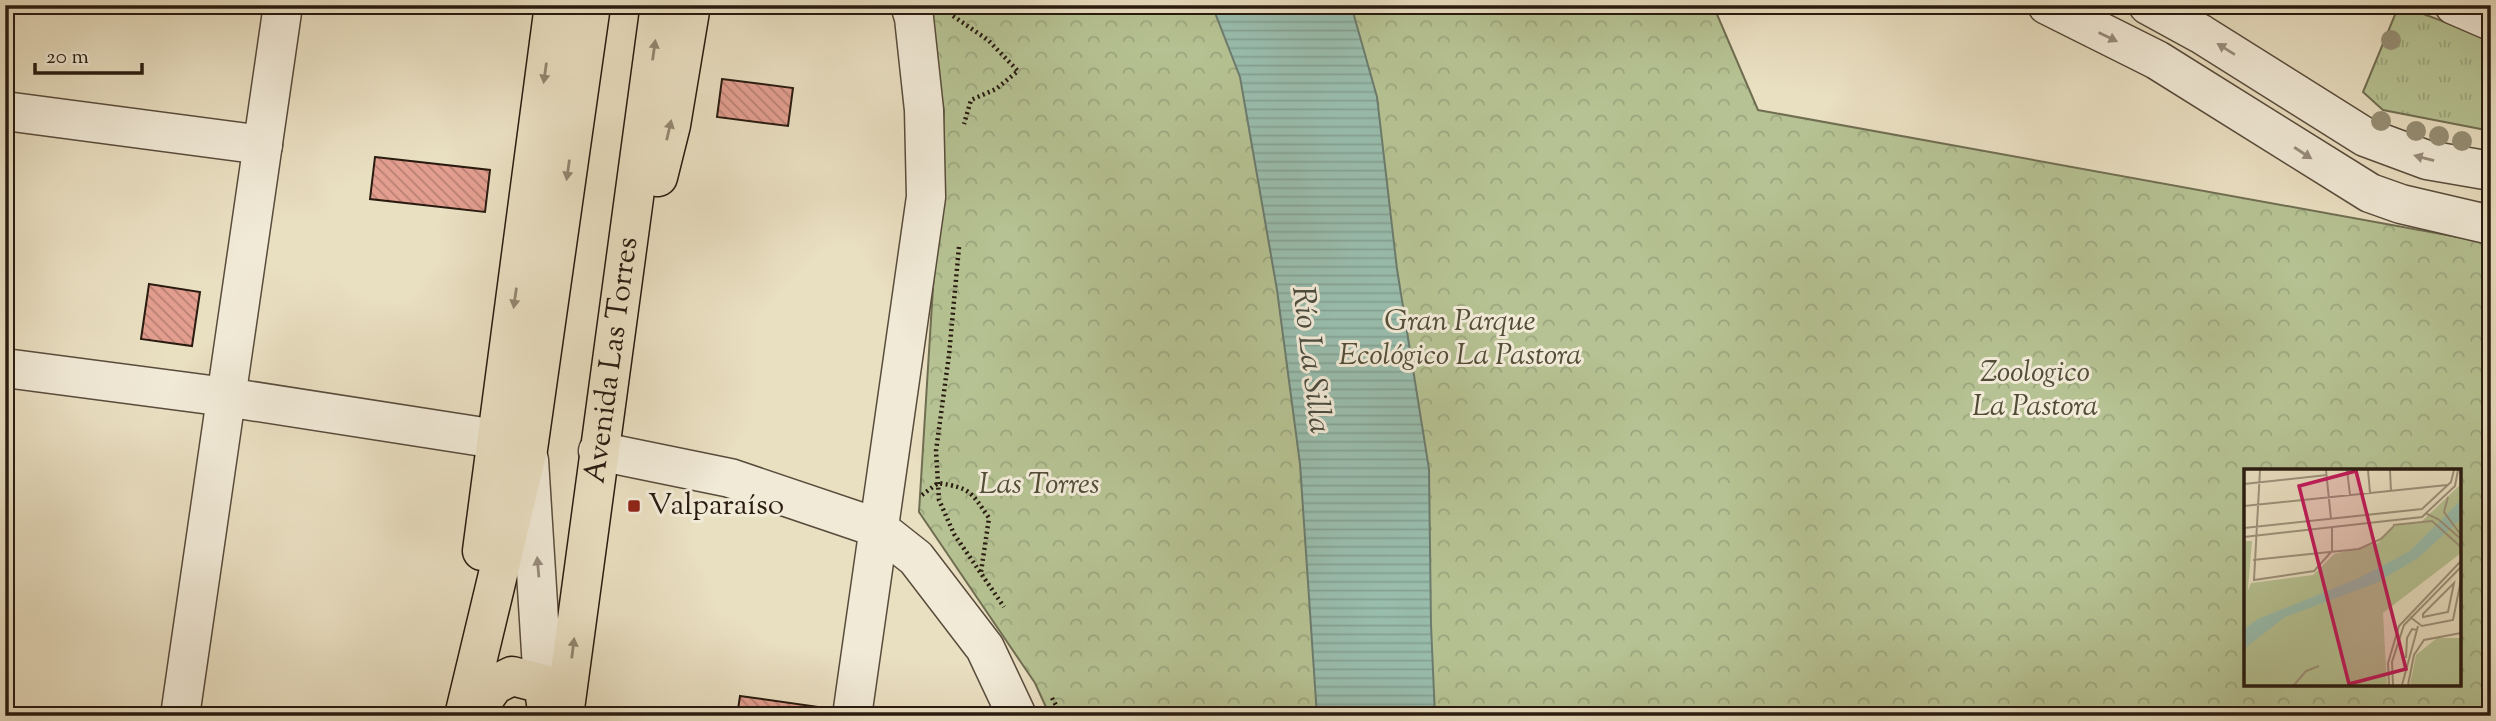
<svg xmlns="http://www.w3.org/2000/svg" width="2496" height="721" font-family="'Sorts Mill Goudy',serif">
<defs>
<pattern id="grass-tufts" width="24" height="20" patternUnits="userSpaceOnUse" patternTransform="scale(1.75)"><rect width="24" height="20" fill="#b6c293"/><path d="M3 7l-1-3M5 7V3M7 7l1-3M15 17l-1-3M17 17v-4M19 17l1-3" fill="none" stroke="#9ca67e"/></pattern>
<pattern id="park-crowns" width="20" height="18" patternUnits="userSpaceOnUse" patternTransform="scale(1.75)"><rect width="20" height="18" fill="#b6c293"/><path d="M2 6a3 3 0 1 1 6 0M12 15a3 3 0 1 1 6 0" fill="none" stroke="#9ca67e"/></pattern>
<pattern id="water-rules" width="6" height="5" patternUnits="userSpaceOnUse" patternTransform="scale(1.75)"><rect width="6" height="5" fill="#99bdad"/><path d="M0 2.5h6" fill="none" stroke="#84a294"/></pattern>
<pattern id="building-back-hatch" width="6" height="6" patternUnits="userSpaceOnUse" patternTransform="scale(1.75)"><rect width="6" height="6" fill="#e39e8f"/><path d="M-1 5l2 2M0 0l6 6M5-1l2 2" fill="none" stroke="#b88073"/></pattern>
</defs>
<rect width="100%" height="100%" fill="#e9dfc1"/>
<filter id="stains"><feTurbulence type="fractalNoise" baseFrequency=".00286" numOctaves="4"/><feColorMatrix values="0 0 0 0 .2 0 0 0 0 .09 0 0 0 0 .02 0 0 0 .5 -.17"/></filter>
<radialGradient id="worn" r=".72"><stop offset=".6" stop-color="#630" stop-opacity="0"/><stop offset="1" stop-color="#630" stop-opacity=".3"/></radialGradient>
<polygon fill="url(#grass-tufts)" stroke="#706e52" stroke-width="2" points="2399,5 2491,39 2491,131 2383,110 2363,92"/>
<path fill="url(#park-crowns)" stroke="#706e52" stroke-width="2" fill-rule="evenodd" d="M 923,5 L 1713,5 L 1758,110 L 2491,243 L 2491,716 L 1050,716 L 1035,683 L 919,512 L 944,111 ZM 2246,471 L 2459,471 L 2459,684 L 2246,684 Z"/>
<polygon fill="url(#water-rules)" stroke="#6c7c6e" stroke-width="2" points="1212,5 1351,5 1377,97 1397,269 1429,469 1431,625 1435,716 1317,716 1300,464 1277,290 1240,77"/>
<g fill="url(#building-back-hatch)" stroke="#291b10" stroke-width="2">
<polygon points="722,79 793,88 788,126 717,117"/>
<polygon points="375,157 490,170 485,212 370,199"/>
<polygon points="149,284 200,292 192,346 141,339"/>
<polygon points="740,696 840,710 840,716 737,716"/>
</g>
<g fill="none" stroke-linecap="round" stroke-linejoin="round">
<defs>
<g id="minor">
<polyline points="2047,5 2157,60 2370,193 2401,204 2491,225"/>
<polyline points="2148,5 2201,34 2365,137 2427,160 2491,171"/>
<polyline points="2454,5 2491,21"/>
<polyline points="5,111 263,145"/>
<polyline points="5,368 226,397 496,439"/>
<polyline points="598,451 730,478 878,528 916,558 985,648 1017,716"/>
<polyline points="529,460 543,684"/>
<polyline points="180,716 283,5"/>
<polyline points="852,716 926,197 924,110 914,18 910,5"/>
</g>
<g id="major">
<polyline points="658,177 671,125 691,5"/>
<polyline points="482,551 554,5"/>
<polyline points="464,716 528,449 591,5"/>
<polyline points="472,716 494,685 512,676 543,684 548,716"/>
<path id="s1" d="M 564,716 L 660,5"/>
</g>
</defs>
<use href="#minor" stroke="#594c3c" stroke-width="41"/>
<use href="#major" stroke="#291b10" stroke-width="41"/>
<g stroke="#291b10" stroke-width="4.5" stroke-dasharray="2 3.5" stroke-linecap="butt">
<polyline points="953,16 988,40 1018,71 996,89 971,100 964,124"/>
<polyline points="959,247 949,355 936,451 939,500 954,534 1004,607"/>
<path d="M 922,495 L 938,483 C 971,488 971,492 989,518 L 981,572"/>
<polyline points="1052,698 1062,716"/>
</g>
<use href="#minor" stroke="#f1ead7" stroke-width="38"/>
<use href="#major" stroke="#e9dfc1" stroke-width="38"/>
</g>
<g fill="#968f75">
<circle cx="2391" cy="40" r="10"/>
<circle cx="2381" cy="121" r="10"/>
<circle cx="2416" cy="131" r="10"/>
<circle cx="2439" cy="136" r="10"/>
<circle cx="2462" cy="141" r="10"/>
</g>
<defs><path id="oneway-solid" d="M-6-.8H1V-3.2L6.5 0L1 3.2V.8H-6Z" transform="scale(1.75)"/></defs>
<g fill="#978d7d">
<use href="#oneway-solid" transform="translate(2108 37) rotate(26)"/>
<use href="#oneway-solid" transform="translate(2226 49) rotate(-148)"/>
<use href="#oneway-solid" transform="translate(2303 153) rotate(33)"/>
<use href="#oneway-solid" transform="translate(2424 158) rotate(-165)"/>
<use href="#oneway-solid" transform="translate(538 567) rotate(-95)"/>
</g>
<g fill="#938771">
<use href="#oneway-solid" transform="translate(654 50) rotate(-82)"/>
<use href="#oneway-solid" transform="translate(545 73) rotate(98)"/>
<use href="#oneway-solid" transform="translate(669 130) rotate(-77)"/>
<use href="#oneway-solid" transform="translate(568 170) rotate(98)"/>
<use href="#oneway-solid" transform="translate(515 298) rotate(98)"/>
<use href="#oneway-solid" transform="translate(573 648) rotate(-83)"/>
</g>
<rect fill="#8f2418" stroke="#f1ead7" stroke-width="2.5" x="627" y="499" width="14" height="14" rx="3.5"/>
<g text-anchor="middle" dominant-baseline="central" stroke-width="6" stroke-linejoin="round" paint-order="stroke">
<g font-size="30" font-style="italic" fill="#534d37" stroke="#f1ead7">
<text x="1460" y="322">Gran Parque<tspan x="1460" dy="34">Ecológico La Pastora</tspan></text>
<text x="2035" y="373">Zoologico<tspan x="2035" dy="34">La Pastora</tspan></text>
<text x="1039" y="485">Las Torres</text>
</g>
<g font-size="30" fill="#291b10" stroke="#f1ead7">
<text stroke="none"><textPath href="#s1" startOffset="359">Avenida Las Torres</textPath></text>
</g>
<g font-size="30" fill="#291b10" stroke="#f1ead7" text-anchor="start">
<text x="648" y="506">Valparaíso</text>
</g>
<g font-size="32" font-style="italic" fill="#4b4c3f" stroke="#f1ead7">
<text transform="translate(1310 360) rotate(83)">Río La Silla</text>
</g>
</g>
<g transform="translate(2244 469)">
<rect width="217" height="217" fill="#e9dfc1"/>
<path d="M 0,72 L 8,72 L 3,131 L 0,131 Z" fill="#b6c293"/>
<path d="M 217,15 L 217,84 L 139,144 L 143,216 L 0,216 L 0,131 L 7,114 L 69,106 L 90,85 L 134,74 L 152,56 L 176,54 Z" fill="#b6c293"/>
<path d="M 193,169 L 217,169 L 217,216 L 166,216 L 172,186 Z" fill="#b6c293"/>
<path d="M 217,31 L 217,50 L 174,89 L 132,114 L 41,148 L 0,180 L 0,160 L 14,150 L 115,109 L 166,82 Z" fill="#99bdad"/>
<path fill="none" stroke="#9c917a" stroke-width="2" d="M 16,1 L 10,111 L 70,102 L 88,82 L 88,59M 82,1 L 87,50M 103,1 L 106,26M 124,1 L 126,24M 146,1 L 147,22M 0,15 L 83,6M 204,28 L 200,43 L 217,66M 0,37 L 203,16M 181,44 L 194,50 L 217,70M 149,56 L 188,52 L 217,78M 0,59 L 178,40 L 207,13 L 210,1M 0,68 L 178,48 L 211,17 L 214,1M 9,91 L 115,80 L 137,70 L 150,57M 210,114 L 204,143 L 179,148 L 179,145 ZM 166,148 L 178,157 L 209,151 L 217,111M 162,189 L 163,169 L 168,160 L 173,161M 50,216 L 62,202 L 75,197M 145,216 L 144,194 L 155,157 L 217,92M 149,216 L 148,193 L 160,156 L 217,98M 158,216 L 174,157M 164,216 L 170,186 L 180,171 L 217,164"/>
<path fill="#c2185b" fill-opacity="0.15" stroke="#c2185b" stroke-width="3.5" d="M 112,2 L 162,200 L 105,215 L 55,17 Z"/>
<rect width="217" height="217" fill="none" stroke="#291b10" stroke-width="3.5"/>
</g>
<rect width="2496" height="721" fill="none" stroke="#e9dfc1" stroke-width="28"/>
<rect x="7" y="7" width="2482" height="707" fill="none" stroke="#291b10" stroke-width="3.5"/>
<rect x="14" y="14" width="2468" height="693" fill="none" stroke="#291b10" stroke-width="2"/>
<path d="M35 63v10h107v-10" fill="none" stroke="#291b10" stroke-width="3.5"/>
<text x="46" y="63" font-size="21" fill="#291b10" stroke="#f1ead7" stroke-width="5" paint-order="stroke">20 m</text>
<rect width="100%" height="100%" filter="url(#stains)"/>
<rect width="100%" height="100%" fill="url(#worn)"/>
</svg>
